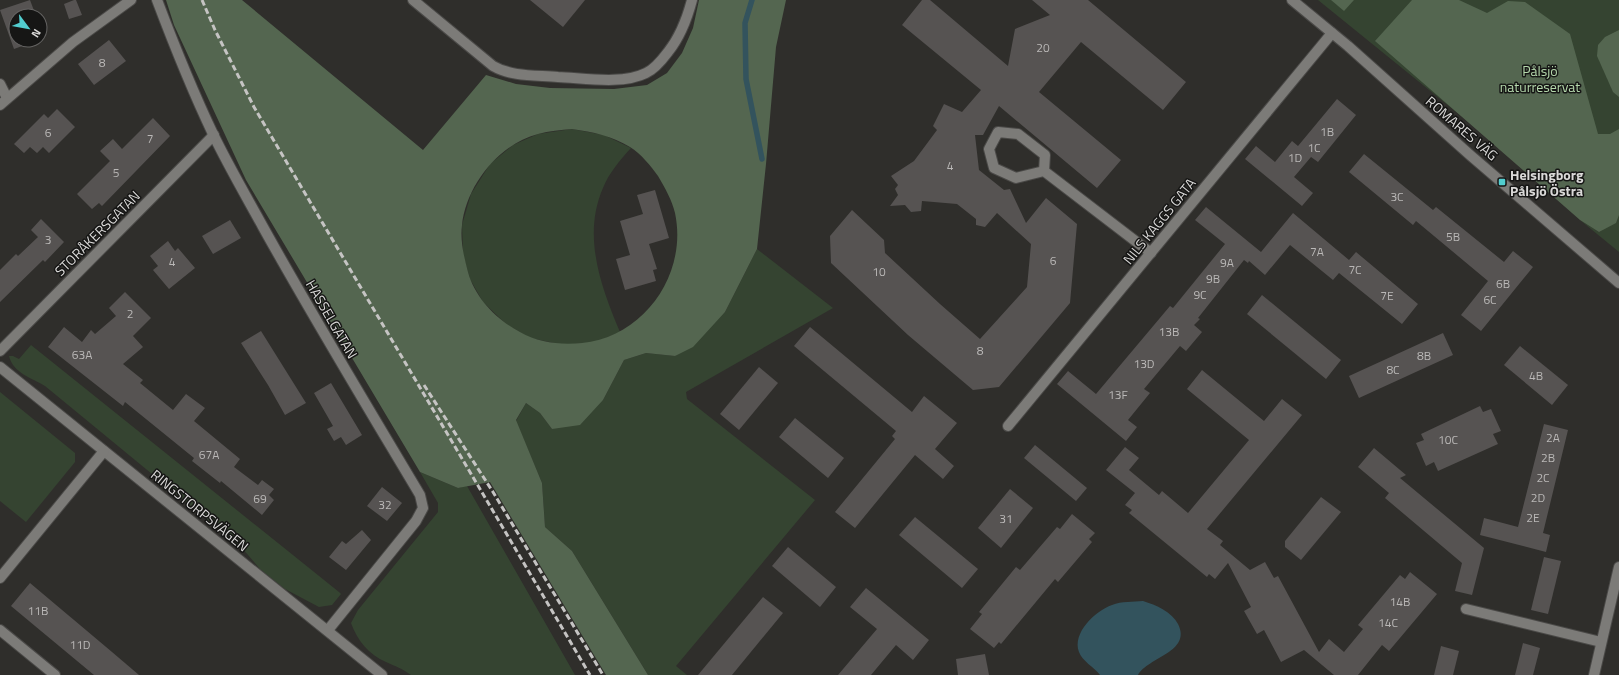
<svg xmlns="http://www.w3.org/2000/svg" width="1619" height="675" font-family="'Titillium Web',sans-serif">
<rect width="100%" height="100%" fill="#2f2e2b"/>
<g fill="#354431">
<polygon points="1318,0 1619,0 1619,252 1580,220 1599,232 1602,230"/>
<path d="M 572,129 L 604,135 L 631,148 C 620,160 609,173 603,188 C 582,236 601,287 620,332 L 596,342 L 564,345 L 530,338 L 506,324 L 483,302 L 470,279 L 463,255 L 462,225 L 471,194 L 490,164 L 513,145 L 538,134 Z"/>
<polygon points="757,249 833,308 686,392 687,399 815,500 676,666 687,675 648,675 572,551 545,527 542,483 516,421 526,403 540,413 552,429 603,400 624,360 646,353 675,356 725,312"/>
<path d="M 31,345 L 339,592 L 341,594 L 332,605 L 319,607 L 285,589 L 260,569 L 242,548 L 45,386 C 32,378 13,373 9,356 L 13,356 L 19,359 Z"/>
<polygon points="0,392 75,453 75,462 26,522 0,501"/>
<path d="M 420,472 L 458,488 L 467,486 L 575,675 L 411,675 C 403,669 395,666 386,662 C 369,655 357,640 351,623 L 358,610 L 438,512 L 438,503 Z"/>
</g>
<g fill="#546650" fill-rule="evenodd">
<path d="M 166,0 L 242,0 L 423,150 L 486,75 L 516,84 L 550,88 L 614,89 L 647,85 L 667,73 L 682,53 L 693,28 L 699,0 L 786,0 L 776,47 L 766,164 L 757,249 L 725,312 L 693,347 L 675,356 L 646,353 L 624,360 L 603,400 L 580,425 L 552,429 L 540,413 L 526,403 L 516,420 L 542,483 L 545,527 L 572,551 L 648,675 L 606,675 L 490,482 L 458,488 L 420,472 L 246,180 L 174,25 ZM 572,129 C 593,132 612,136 630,147 C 641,154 651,166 658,176 C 665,188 672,200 675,213 C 688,274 644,337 582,343 C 561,345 539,343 520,332 C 497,320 475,298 468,272 C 464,257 460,241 462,225 C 466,186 499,144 538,134 C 549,131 561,130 572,129 Z"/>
<polygon points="1331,0 1354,0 1344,11"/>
<polygon points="1412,0 1459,0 1487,13 1508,1 1525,2 1570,34 1598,134 1610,134 1619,129 1619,215 1616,223 1599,232 1580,220 1375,41"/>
<polygon points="1619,30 1619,97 1613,92 1597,56 1598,45 1605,37"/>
</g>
<path fill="#33535d" d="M 1143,601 C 1156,605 1172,612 1178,624 C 1192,652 1148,657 1138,675 L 1100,675 C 1094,667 1082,661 1079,652 C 1072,633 1095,611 1112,605 C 1122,601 1133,602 1143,601 Z"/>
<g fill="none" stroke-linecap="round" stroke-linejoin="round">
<polyline stroke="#33535d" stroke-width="5.5" points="752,0 745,23 746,79 762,159"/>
</g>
<g fill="#565352">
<polygon points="30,0 36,16 16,16 16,40 39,40 14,49 0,10"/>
<polygon points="74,0 76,0 82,15 69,19 64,4"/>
<polygon points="530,0 585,0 563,27"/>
<polygon points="922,0 930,0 1008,66 1015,29 1050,15 1032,0 1088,0 1186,82 1163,110 1081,42 1039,92 1121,160 1097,188 999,106 983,135 975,135 979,170 1004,190 1010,189 1026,223 1046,198 1077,224 1070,303 999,387 973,390 908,335 831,263 830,236 852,210 884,240 885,253 940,304 980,339 1027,287 1031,244 997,213 985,227 976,225 976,219 957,204 922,201 921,211 911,212 905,205 890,206 898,195 895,189 898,185 891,176 914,161 937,130 933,126 944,104 962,112 981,90 902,25"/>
<polygon points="109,40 126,61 94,85 78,64"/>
<polygon points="1337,99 1356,115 1318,162 1311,157 1294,177 1313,193 1302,206 1245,159 1256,146 1275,162 1292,141 1298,146"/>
<polygon points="57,109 75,127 49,153 43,147 37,153 30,147 24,153 14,144 44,114 48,118"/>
<polygon points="153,118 170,136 102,206 99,203 92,209 77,194 110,161 100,151 113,139 122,149"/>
<polygon points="1364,154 1433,210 1436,207 1504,262 1513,251 1533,267 1481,331 1461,315 1488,281 1416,221 1413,225 1349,172"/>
<polygon points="655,190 669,238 649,244 657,269 653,270 656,281 625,290 616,259 630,255 620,221 643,214 637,195"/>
<polygon points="1206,207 1261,252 1293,213 1349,260 1356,252 1418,304 1402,324 1339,273 1333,280 1290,245 1265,275 1249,261 1248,263 1244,260 1198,318 1200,319 1194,325 1202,332 1186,351 1180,346 1144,389 1150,393 1128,420 1137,427 1126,441 1057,384 1068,371 1096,394 1170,306 1173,308 1225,244 1195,220"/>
<polygon points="41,219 64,242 45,262 43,260 0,302 0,270 16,254 18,256 38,237 31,230"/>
<polygon points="230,220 241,238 213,254 202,236"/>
<polygon points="168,241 175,251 178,248 195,268 169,289 153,270 158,266 150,256"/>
<polygon points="125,292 151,318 133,336 143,347 123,364 143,380 140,383 173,410 186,394 205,408 194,421 240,459 234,467 258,485 262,480 274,489 269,495 274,500 262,515 221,481 220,483 192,461 194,458 125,402 123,406 48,347 64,327 82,342 91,330 95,334 116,316 109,308"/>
<polygon points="1262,295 1341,360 1326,379 1247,314"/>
<polygon points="810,327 912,412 924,396 957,423 935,449 954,466 943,479 915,455 855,528 835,512 895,439 892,436 896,431 794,346"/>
<polygon points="261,331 306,403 285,415 268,385 241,343"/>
<polygon points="1443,333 1453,355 1359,398 1349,376"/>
<polygon points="1520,346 1568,385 1552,405 1504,365"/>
<polygon points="759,367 778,383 739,430 720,414"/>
<polygon points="1202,370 1264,421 1282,399 1302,415 1207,529 1223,541 1220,545 1250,570 1265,562 1274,578 1278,576 1319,652 1329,639 1344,652 1363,629 1358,625 1400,575 1405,579 1410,572 1437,594 1389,651 1382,645 1358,675 1334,675 1304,650 1281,662 1264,630 1257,634 1244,611 1251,607 1228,563 1215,579 1209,574 1207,577 1129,513 1132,510 1125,505 1135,493 1106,470 1125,447 1139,458 1129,470 1159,495 1162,491 1188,513 1249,440 1187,389"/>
<polygon points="331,383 362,435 346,445 341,437 334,441 327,429 333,426 314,393"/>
<polygon points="1480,406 1483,412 1491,409 1501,431 1493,434 1498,444 1438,471 1434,462 1426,466 1416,443 1424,440 1421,434"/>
<polygon points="795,418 844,458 828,478 779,437"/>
<polygon points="1544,424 1568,430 1543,533 1550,535 1546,552 1480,535 1484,518 1518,527"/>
<polygon points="1035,445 1087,488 1076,501 1024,458"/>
<polygon points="1374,448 1406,475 1400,478 1484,548 1472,595 1455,591 1462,563 1385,498 1389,493 1358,467"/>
<polygon points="382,487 402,503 387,521 367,506"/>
<polygon points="1010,489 1033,508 1001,548 978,528"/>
<polygon points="1321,497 1341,512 1301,560 1285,547 1285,541"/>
<polygon points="1072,514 1095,533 1089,539 1092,542 1058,582 1055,579 1001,644 999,642 994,648 970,629 982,614 979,612 1016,567 1020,570 1057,527 1060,529"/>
<polygon points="915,517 978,569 962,588 899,535"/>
<polygon points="362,530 371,540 346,570 329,557 342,541 346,544"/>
<polygon points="788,547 836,587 820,607 772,566"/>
<polygon points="1544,557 1561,561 1548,614 1531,610"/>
<polygon points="30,583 112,652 139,675 94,675 35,626 11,606"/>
<polygon points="866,588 929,640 913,660 896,645 871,675 838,675 877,629 850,607"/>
<polygon points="763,597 783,613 732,675 698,675"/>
<polygon points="1523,643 1540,648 1533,675 1515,675"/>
<polygon points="1441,646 1459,651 1453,675 1434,675"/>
<polygon points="985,654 989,675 958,675 956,659"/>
</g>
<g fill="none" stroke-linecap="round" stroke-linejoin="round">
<defs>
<g id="service">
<path d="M 413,0 L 493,66 C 512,77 537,75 558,77 C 584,78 622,85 646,73 C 655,69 662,60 668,52 C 680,37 687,19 692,0"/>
<polyline points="1044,171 1045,155 1018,134 998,132 989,149 994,168 1016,178 1044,171 1151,253"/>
</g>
<g id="minor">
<path d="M 157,0 C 174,45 192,90 213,134 C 228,165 246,196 263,227 C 313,317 367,406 420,495 L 423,508 L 416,521 L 328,630"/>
<polyline points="0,84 7,98"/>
<polyline points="0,105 73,42 131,0"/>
<polyline points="0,351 214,135"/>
<polyline points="0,367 382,675"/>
<polyline points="1008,426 1332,33"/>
<polyline points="0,578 104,451"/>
<polyline points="1466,609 1601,642"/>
<polyline points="0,630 55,675"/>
</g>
<g id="tertiary">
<polyline points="1292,0 1348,46 1470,155 1619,283"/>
<polyline points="1594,675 1619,567"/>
</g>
</defs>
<use href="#service" stroke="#4a4947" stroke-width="12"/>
<use href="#minor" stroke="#4a4947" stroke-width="12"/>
<use href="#tertiary" stroke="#4a4947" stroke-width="12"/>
<use href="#service" stroke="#7c7b78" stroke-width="10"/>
<use href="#minor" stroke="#7c7b78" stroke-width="10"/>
<use href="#tertiary" stroke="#7c7b78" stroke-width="10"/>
<g stroke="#c5c4c3" stroke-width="3" stroke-dasharray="6 3" stroke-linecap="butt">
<polyline points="202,0 215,30 254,107 590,675"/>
<polyline points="424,385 493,492 603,675"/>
</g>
</g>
<rect fill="#52cdcf" stroke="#161615" stroke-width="1.5" x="1498" y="178" width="8" height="8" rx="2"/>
<g text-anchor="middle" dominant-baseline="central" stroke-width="3" stroke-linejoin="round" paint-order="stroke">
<g font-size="12" fill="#bab8b7">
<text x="1043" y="47">20</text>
<text x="102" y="62">8</text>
<text x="1327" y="131">1B</text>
<text x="48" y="132">6</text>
<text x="150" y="138">7</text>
<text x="1314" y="147">1C</text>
<text x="1295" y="157">1D</text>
<text x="950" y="165">4</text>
<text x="116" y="172">5</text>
<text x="1397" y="196">3C</text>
<text x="1453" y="236">5B</text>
<text x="48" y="239">3</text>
<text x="1317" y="251">7A</text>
<text x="1053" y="260">6</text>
<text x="172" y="261">4</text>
<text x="1227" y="262">9A</text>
<text x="1355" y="269">7C</text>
<text x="879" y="271">10</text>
<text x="1213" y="278">9B</text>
<text x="1503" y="283">6B</text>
<text x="1200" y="294">9C</text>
<text x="1387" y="295">7E</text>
<text x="1490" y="299">6C</text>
<text x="130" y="313">2</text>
<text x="1169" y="331">13B</text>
<text x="980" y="350">8</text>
<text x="82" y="354">63A</text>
<text x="1424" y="355">8B</text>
<text x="1144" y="363">13D</text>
<text x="1393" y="369">8C</text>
<text x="1536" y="375">4B</text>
<text x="1118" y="394">13F</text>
<text x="1553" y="437">2A</text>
<text x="1448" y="439">10C</text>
<text x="209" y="454">67A</text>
<text x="1548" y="457">2B</text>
<text x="1543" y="477">2C</text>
<text x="1538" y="497">2D</text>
<text x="260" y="498">69</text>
<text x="385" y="504">32</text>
<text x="1533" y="517">2E</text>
<text x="1006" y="518">31</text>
<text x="1400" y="601">14B</text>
<text x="38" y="610">11B</text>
<text x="1388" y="622">14C</text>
<text x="80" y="644">11D</text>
</g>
<g font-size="14" fill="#b6d9ad" stroke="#161615">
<text x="1540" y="70">Pålsjö<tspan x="1540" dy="16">naturreservat</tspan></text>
</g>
<g font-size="14" fill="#dbdad9" stroke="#161615">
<text transform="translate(1462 128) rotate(41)">ROMARES VÄG</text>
<text transform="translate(1159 221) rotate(-51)">NILS KAGGS GATA</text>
<text transform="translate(97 233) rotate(-45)">STORÅKERSGATAN</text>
<text transform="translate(332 319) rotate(60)">HASSELGATAN</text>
<text transform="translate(200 510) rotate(39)">RINGSTORPSVÄGEN</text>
</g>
<g font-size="14" font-weight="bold" fill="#dbdad9" stroke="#161615" text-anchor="start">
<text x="1510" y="174">Helsingborg<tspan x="1510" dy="16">Pålsjö Östra</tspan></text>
</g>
</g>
<g transform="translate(28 28) rotate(122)"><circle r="19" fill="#161615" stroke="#656463"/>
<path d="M0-3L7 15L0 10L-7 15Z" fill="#52cdcf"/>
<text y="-6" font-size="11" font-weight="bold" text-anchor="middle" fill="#dbdad9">N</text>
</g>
</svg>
